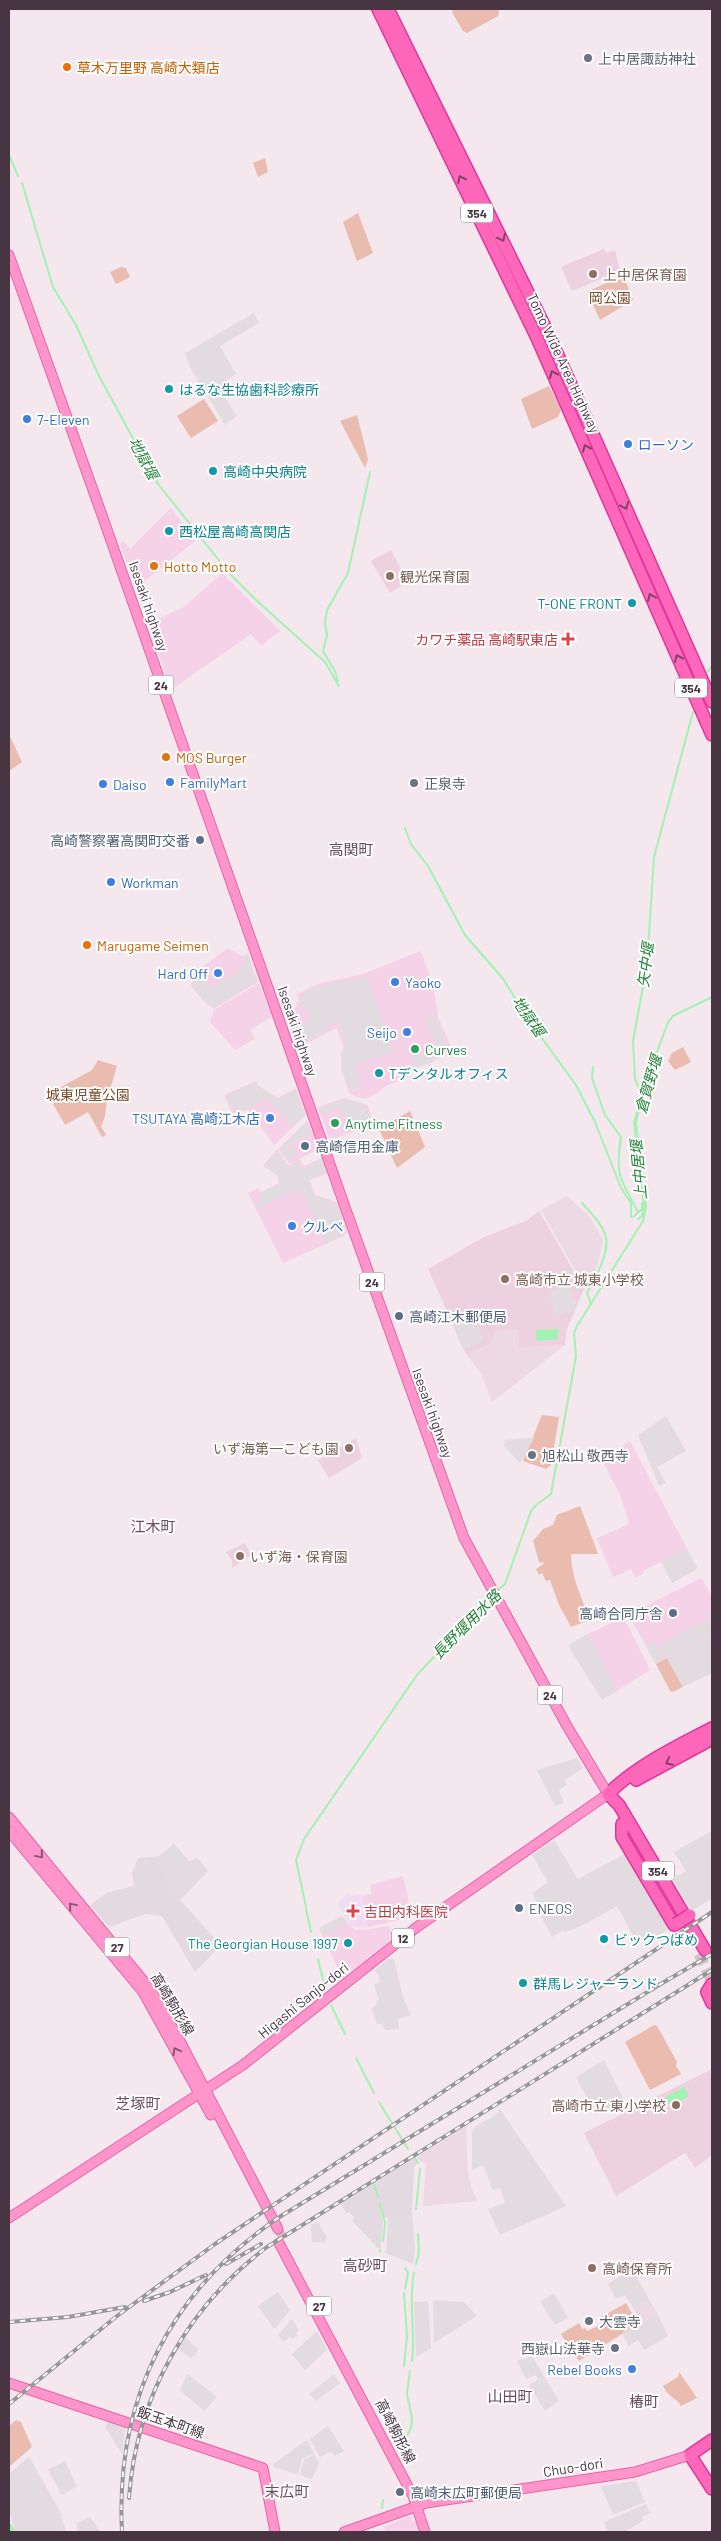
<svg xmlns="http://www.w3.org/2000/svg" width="721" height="2541" font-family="Barlow,'Noto Sans JP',sans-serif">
<rect width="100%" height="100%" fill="#f4e7ee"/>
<g fill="#ecd9e3">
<polygon points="567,1196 589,1216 603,1240 596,1271 585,1287 541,1210"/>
<polygon points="518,1330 519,1348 565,1345 492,1402 481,1373 466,1354 490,1344 496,1331"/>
<polygon points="468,2125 466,2131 468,2171 472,2190 478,2201 423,2206 426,2163 420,2161 417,2157"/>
<polygon points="650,2301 657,2313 641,2322 633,2307"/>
</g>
<g fill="#f6d2e9">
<polygon points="171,508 195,540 194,542 136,588 120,544 123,541 130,549"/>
<polygon points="222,573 280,631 261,646 251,634 171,690 148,624 184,607"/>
<polygon points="228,948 242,956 248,954 258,982 214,1009 204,1002 191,986 193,974"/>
<polygon points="421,951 434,989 438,1017 452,1049 431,1063 419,1067 408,1076 384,1087 379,1092 366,1099 357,1097 349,1093 341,1069 343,1046 337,1028 297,1048 284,1012 297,1007 296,1002 299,1000 297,994 318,984 363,974"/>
<polygon points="259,983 272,1017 253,1028 251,1032 255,1039 235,1050 210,1022 214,1010"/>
<polygon points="256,1081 259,1086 278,1098 296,1088 306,1115 274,1145 248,1110 232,1113 224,1095"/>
<polygon points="345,1098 368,1105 373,1125 330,1140 318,1107"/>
<polygon points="306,1122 308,1122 319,1149 299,1159 304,1166 324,1157 329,1173 310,1180 315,1195 339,1203 347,1232 344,1236 283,1263 248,1193 258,1188 261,1192 279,1183 277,1175 263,1166 277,1149 288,1165 290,1165 278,1149"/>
<polygon points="630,1441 687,1549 643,1571 644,1573 635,1578 631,1569 613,1577 597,1538 629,1524 621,1497 602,1460"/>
<polygon points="701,1578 712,1596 712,1635 656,1664 630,1617 632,1613"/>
<polygon points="620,1619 625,1620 650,1670 617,1691 588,1634"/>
<polygon points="403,1876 408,1897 409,1918 368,1927 361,1896 372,1894 370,1885"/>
<polygon points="342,1916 354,1929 366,1930 388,1926 395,1936 344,1981 319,1928"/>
<polygon points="409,2516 412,2517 412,2522 415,2521 418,2532 386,2532 384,2527"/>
</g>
<g fill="#e3d9e0">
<polygon points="174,1844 190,1862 197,1858 208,1871 180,1900 221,1945 195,1972 162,1916 145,1914 109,1927 90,1905 106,1893 134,1886 132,1874 138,1858 160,1856"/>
<polygon points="414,2159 417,2164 414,2166 412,2215 384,2218 381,2204 379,2204 383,2224 380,2250 352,2221 354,2217 350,2213 346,2213 341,2204 373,2184 379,2198 374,2183"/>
</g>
<g fill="#edd1df">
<polygon points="604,249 606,253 615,250 620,271 572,291 561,267"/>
<polygon points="391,550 408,582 390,593 371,561"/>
<polygon points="539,1211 584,1289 567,1329 565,1345 519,1348 518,1330 496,1331 490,1344 466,1354 428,1269 484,1237 526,1221"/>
<polygon points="356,1438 362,1458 329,1478 318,1460"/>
<polygon points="245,1543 251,1555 232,1568 232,1560 226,1552"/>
<polygon points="710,2070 712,2077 712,2155 695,2168 685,2153 616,2196 584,2133"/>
</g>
<polygon fill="#f2daf5" points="348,1894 348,1897 361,1894 368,1927 358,1928 351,1925 337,1903"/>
<g fill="#e9bcaf">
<polygon points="453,9 497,9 499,12 498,16 467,33 463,31 452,12"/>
<polygon points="265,158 268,172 258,177 253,163"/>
<polygon points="358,213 373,253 357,261 343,222"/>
<polygon points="121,267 126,268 130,277 116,284 110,272"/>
<polygon points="623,275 633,300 600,320 587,292"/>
<polygon points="549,386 561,410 558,417 532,429 521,399"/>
<polygon points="204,399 218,421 191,438 177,416"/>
<polygon points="357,415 368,459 365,468 340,421"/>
<polygon points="9,734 22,762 9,771"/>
<polygon points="683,1047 691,1062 675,1070 668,1061 672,1053"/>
<polygon points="98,1060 117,1066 107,1099 105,1116 101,1127 106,1135 102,1137 88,1112 65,1125 49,1097 50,1093 92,1070"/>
<polygon points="410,1111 425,1147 397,1168 379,1129"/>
<polygon points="542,1415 559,1417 551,1465 546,1469 523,1461"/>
<path d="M 580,1506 L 598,1554 L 571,1554 C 572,1582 582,1595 589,1620 L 571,1627 L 559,1605 L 550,1580 L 546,1581 L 542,1573 L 539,1575 L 536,1569 L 545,1563 L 539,1562 L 533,1541 L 543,1529 L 553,1525 L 557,1515 Z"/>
<polygon points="667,1658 683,1687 673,1692 670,1691 656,1664"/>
<polygon points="654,2025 657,2026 677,2062 676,2066 681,2074 650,2090 625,2042"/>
<polygon points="626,2303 638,2324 579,2361 561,2334 579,2323 582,2329 585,2328 587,2331 602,2324 599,2318"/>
<path d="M 679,2372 L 697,2398 L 681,2406 C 676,2397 669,2398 663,2386 L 678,2377 Z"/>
<polygon points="16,2420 21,2422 32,2447 9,2467 9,2426"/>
</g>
<g fill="#e2dce0">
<polygon points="254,313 259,323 220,346 236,374 218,387 237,416 225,425 191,369 185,353"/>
<polygon points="248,956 257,981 214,1008 204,1001 193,986 196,978 201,974 210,987 238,973 237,970 244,964 241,959"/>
<polygon points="366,976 394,1051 355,1065 360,1081 357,1082 359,1088 351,1091 342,1069 341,1054 346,1043 338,1021 324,1028 326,1032 297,1045 291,1028 311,1021 306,1007 303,1009 300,998 304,998 302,993 349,978 351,981"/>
<polygon points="435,1014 448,1050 431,1062 415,1067 411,1057 436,1048 425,1017"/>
<polygon points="256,1082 258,1086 278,1099 296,1090 305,1115 292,1127 279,1109 265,1098 249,1109 245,1108 236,1112 233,1112 226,1095"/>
<polygon points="345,1099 367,1106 372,1123 350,1132 341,1107 321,1114 319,1109"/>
<polygon points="306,1123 311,1133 291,1144 296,1156 288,1161 280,1148"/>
<polygon points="277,1151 288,1167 298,1161 303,1169 324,1159 328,1171 309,1179 314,1196 327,1199 338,1206 346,1229 339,1232 340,1236 326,1243 304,1196 296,1190 257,1209 254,1203 263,1198 260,1193 280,1184 278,1175 264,1165"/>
<polygon points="568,1285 573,1299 579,1299 578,1302 573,1310 555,1317 550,1291"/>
<polygon points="470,1310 484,1340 463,1350 451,1320"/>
<polygon points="666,1416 686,1451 657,1467 666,1483 659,1486 638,1435"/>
<polygon points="535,1437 520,1463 504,1446 505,1440"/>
<polygon points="687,1549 697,1567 696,1570 672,1583 661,1562"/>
<polygon points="712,1611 712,1634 655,1663 645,1645 654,1641 659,1650 661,1648 659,1645 707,1620 711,1623 706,1614"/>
<polygon points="588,1634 617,1691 602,1700 569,1647 570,1644"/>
<polygon points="712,1635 712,1673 683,1687 667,1658"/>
<polygon points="577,1758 583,1768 565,1780 567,1785 559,1790 564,1803 555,1806 537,1770"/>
<polygon points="712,1831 712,1898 692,1911 672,1879 686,1871 674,1852"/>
<polygon points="554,1840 578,1879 628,1852 669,1924 665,1926 667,1930 645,1944 637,1936 634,1937 617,1906 581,1926 566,1932 562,1931 552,1937 535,1905 537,1903 532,1893 548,1882 532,1855"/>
<polygon points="174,1844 189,1861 164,1877 158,1857"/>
<polygon points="197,1858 208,1871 175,1902 166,1878"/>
<polygon points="342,1916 347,1923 323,1936 319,1928"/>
<polygon points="388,1959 394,1959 403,1997 411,2015 398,2019 399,2029 386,2030 381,2024 377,2024 371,2008 377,2005 376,2001 379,2000 374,1985 380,1982 380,1979 375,1970"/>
<polygon points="604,2060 624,2100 596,2115 576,2077"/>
<polygon points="500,2109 566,2206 500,2235 488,2209 505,2203 500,2188 493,2190 483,2165 472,2170 472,2135 473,2128 492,2117"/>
<polygon points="412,2215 415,2250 413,2264 386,2253 388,2217"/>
<polygon points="318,2222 327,2237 325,2243 312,2242 311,2225"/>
<polygon points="632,2269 650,2301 633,2307 625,2295 616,2299 608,2284"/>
<polygon points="278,2292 290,2310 274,2329 258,2306"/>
<polygon points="554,2293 568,2318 555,2325 540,2302"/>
<polygon points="433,2300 464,2302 477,2316 434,2343"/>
<polygon points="428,2301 431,2348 416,2357 414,2302"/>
<polygon points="657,2313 668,2336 644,2350 638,2340 629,2346 622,2333"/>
<polygon points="292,2319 299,2330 296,2333 298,2335 293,2339 290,2337 284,2342 278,2335"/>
<polygon points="317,2331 327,2350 305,2370 292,2354"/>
<polygon points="185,2337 198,2349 195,2356 191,2358 178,2349"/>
<polygon points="532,2356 559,2401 545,2411 529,2385 538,2380 536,2375 526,2379 517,2361"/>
<polygon points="187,2374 217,2397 204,2411 180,2390"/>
<polygon points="334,2374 340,2383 316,2401 309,2394"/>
<polygon points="108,2420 126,2425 122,2454 105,2427"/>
<polygon points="328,2426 344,2451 334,2456 331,2451 320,2457 310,2439"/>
<polygon points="307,2440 314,2453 302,2459 298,2475 274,2467 273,2464"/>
<polygon points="314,2454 319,2463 312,2479 300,2475 304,2460"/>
<polygon points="29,2457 62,2515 61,2517 66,2530 60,2532 15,2532 9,2508 9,2474"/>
<polygon points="65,2461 77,2486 62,2495 48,2470"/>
<polygon points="636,2481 645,2502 613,2515 601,2486"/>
<polygon points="646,2504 650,2513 642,2517 643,2521 624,2532 608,2532 604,2522"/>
<polygon points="90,2517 101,2532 78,2532 76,2523"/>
</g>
<g fill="#a2f2b1">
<polygon points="558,1329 558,1339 537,1341 536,1330"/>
<polygon points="684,2087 689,2096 671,2106 666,2097"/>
</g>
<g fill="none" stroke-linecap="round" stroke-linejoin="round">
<g stroke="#a2f2b1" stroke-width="2">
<polyline points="9,155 18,176"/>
<polyline points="22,183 53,287 76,325 99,376 158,484 230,574 255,599 325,662 339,686"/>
<polyline points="707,672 712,666"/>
<polyline points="338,681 335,671 323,651 327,635 325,622 327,610 348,573 370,472"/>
<polyline points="405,828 411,844 428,866 465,935 504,980 525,1015 576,1085 595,1122 621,1188 631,1203 631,1217"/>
<path d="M 593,1067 L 592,1078 L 605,1115 L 621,1137 C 615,1178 620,1177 638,1212"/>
<path d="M 582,1203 C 590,1212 604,1226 606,1238 C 609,1253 594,1281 587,1293 L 591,1304"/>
<polyline points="633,1217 642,1209 642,1203"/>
<polyline points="638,1219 642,1216 644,1206 634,1123 642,1095 635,1079 633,1041 647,965 654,857 693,712"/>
<path d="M 496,1592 L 505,1584 L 531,1511 L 536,1505 L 551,1494 L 576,1356 L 574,1333 L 577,1326 L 643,1221 L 646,1206 L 636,1123 C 636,1111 645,1104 643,1090 L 668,1022 L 673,1016 L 712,997"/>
<polyline points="306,1907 296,1860 304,1839 417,1675 492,1595"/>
<polyline points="306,1909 311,1932"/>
<polyline points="318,1959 326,1992"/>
<polyline points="331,2005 345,2034"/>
<polyline points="356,2058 374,2093"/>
<polyline points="379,2102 408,2149"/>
<polyline points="415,2158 418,2163"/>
<polyline points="374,2184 378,2197"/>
<polyline points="380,2204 385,2223 383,2241"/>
<polyline points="416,2209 420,2169"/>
<polyline points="380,2250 380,2252"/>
<polyline points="416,2264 419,2252 418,2234"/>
<polyline points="405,2289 408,2273 405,2268"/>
<polyline points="404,2293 407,2336 404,2366"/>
<path d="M 412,2361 C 416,2332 408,2303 414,2273"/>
<polyline points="407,2393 410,2371"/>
<path d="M 399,2447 C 417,2424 413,2422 407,2395"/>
<polyline points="382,2508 383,2500"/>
</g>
<polyline stroke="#a2f2b1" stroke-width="10" points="9,2529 10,2532"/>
<polyline stroke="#d1c4cb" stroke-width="9" stroke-dasharray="9 4.5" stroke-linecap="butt" points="278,2229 284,2240"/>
<polyline stroke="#d1c4cb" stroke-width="11" stroke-dasharray="11 5.5" stroke-linecap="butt" points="699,1954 712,1982"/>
<defs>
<g id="major">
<polyline points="9,255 103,518 345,1207 464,1538 567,1726 608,1794 417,1927 243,2065 9,2218"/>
<polyline points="9,1817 151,1990 180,2041 278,2229"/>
<polyline points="9,1831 143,1992 211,2115"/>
<polyline points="279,2243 413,2496 425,2532"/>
<polyline points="9,2383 263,2468 275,2532"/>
<polyline points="344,2532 426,2503 635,2472 690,2455"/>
</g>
<g id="highway">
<polyline points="378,9 537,338 712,735"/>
<polyline points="388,9 548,333 712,702"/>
<polyline points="636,1780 712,1739"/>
<polyline points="608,1794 619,1805 705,1950"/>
<path d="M 608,1794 C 637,1765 676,1747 712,1728"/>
<polyline points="622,1824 622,1837 674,1925 676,1924"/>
<polyline points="712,1984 707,1992 712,2003"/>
<polyline points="712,2440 690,2455 712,2489"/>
</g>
</defs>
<use href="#major" stroke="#e663a7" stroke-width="11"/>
<use href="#highway" stroke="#e1349a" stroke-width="14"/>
<use href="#major" stroke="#ff95cb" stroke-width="9"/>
<use href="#highway" stroke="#ff67bb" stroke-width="11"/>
<defs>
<g id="rail">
<polyline points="226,2264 261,2244"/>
<polyline points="144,2301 170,2292 206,2275"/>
<polyline points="9,2322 68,2317 125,2307"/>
<polyline points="9,2404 117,2316 215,2244 712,1912"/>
<path d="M 129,2498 C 136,2398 187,2307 267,2247 L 712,1970"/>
<path d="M 122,2532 C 115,2399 170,2290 281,2216 L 659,1985 L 712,1954"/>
</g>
</defs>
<use href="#rail" stroke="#979797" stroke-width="4"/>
<use href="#rail" stroke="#fff" stroke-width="2" stroke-dasharray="5.5" stroke-linecap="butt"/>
<defs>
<polyline id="highway-bridge" points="676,1924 690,1915"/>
</defs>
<use href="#highway-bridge" stroke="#e1349a" stroke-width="14" stroke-linecap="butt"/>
<use href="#highway-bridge" stroke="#ff67bb" stroke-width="11"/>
</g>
<defs><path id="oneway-chevron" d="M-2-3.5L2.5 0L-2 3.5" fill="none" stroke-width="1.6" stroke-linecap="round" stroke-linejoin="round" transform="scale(1.25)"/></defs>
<g stroke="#7e4566">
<use href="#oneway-chevron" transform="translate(461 179) rotate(-116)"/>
<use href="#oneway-chevron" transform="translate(502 238) rotate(64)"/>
<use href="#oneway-chevron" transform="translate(553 374) rotate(-114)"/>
<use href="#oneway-chevron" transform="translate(586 448) rotate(-114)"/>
<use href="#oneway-chevron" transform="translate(625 506) rotate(67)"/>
<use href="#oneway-chevron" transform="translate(651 597) rotate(-113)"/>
<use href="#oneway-chevron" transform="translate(678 658) rotate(-114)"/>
<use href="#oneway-chevron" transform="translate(669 1762) rotate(152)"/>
</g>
<g stroke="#875771">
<use href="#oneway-chevron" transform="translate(40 1855) rotate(50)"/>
<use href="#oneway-chevron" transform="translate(72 1906) rotate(-130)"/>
<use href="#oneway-chevron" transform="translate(176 2051) rotate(-118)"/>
</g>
<g fill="#6b7280" stroke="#fff" stroke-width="2">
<circle cx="588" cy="58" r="5"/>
<circle cx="414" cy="783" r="5"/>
<circle cx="532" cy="1455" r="5"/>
<circle cx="589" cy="2321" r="5"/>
<circle cx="615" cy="2348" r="5"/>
</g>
<g fill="#e8710a" stroke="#fff" stroke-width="2">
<circle cx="67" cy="67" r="5"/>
<circle cx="154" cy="566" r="5"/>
<circle cx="166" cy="757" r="5"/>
<circle cx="87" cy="945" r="5"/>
</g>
<g fill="#8d6e63" stroke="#fff" stroke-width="2">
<circle cx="593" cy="274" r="5"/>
<circle cx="390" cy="576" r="5"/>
<circle cx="505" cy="1279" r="5"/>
<circle cx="349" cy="1448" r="5"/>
<circle cx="240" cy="1556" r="5"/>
<circle cx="676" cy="2105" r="5"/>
<circle cx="592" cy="2268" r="5"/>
</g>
<g fill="#0f9aa8" stroke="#fff" stroke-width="2">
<circle cx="169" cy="389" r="5"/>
<circle cx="213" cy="471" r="5"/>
<circle cx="169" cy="531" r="5"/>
<circle cx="632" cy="603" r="5"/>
<circle cx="379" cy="1073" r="5"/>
<circle cx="604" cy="1939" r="5"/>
<circle cx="348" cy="1943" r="5"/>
<circle cx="523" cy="1983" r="5"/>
</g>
<g fill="#3f7fe0" stroke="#fff" stroke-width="2">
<circle cx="27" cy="419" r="5"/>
<circle cx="628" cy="444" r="5"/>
<circle cx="170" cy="782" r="5"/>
<circle cx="103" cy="784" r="5"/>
<circle cx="111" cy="882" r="5"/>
<circle cx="218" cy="973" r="5"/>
<circle cx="395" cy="982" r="5"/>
<circle cx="407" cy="1032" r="5"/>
<circle cx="270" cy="1118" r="5"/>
<circle cx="292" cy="1226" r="5"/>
<circle cx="632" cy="2369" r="5"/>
</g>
<g fill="#e0444e" stroke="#fff" stroke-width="2">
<path d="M565.5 631.5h5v5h5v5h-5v5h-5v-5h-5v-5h5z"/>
<path d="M350.5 1903.5h5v5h5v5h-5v5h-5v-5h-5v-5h5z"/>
</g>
<g fill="#5c6f8a" stroke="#fff" stroke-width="2">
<circle cx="200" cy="840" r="5"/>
<circle cx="305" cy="1146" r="5"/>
<circle cx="399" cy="1316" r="5"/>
<circle cx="673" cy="1613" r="5"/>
<circle cx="519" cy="1908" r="5"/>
<circle cx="400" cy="2492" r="5"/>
</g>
<g fill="#2e9e5b" stroke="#fff" stroke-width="2">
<circle cx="415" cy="1049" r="5"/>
<circle cx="335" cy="1123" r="5"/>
</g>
<g text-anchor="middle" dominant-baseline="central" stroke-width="4" stroke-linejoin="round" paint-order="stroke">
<g fill="#fff" stroke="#7e727a" stroke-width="1">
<rect x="461" y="203.5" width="32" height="19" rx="4"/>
<rect x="148.5" y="675.5" width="25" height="19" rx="4"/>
<rect x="675" y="678.5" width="32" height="19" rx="4"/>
<rect x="359.5" y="1272.5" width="25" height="19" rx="4"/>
<rect x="537.5" y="1685.5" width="25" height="19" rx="4"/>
<rect x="642" y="1861.5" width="32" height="19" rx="4"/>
<rect x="392" y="1928.5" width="22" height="19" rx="4"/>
<rect x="104.5" y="1937.5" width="25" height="19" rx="4"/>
<rect x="306.5" y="2296.5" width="25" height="19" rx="4"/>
</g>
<g font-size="12" font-weight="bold" fill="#473641">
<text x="477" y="213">354</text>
<text x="161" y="685">24</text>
<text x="691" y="688">354</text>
<text x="372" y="1282">24</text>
<text x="550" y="1695">24</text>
<text x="658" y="1871">354</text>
<text x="403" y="1938">12</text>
<text x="117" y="1947">27</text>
<text x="319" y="2306">27</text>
</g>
<g font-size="14" fill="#5b616d" stroke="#fff" text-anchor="start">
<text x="598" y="58">上中居諏訪神社</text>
<text x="424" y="783">正泉寺</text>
<text x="542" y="1455">旭松山 敬西寺</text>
<text x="599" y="2321">大雲寺</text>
<text x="605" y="2348" text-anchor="end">西嶽山法華寺</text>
</g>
<g font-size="14" fill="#c56008" stroke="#fff" text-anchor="start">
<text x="77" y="67">草木万里野 高崎大類店</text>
<text x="164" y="566">Hotto Motto</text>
<text x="176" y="757">MOS Burger</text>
<text x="97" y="945">Marugame Seimen</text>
</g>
<g font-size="14" fill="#785e54" stroke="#fff" text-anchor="start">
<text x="603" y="274">上中居保育園</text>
<text x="400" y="576">観光保育園</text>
<text x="515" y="1279">高崎市立 城東小学校</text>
<text x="339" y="1448" text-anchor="end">いず海第一こども園</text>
<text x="250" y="1556">いず海・保育園</text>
<text x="666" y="2105" text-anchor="end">高崎市立 東小学校</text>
<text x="602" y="2268">高崎保育所</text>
</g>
<g font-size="14" fill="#7b4927" stroke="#fff">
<text x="610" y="297">岡公園</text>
<text x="88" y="1094">城東児童公園</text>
</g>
<g font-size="14" fill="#473641" stroke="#fff">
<text transform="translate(564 363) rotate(65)">Tomo Wide Area Highway</text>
<text transform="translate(149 606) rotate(71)">Isesaki highway</text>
<text transform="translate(298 1031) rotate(71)">Isesaki highway</text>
<text transform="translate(433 1413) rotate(70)">Isesaki highway</text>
<text transform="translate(303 2000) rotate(-39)">Higashi Sanjo-dori</text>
<text transform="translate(173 2004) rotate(59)">高崎駒形線</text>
<text transform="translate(171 2422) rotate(19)">飯玉本町線</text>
<text transform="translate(396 2431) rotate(63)">高崎駒形線</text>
<text transform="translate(573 2467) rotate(-9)">Chuo-dori</text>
</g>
<g font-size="14" fill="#0d838f" stroke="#fff" text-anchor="start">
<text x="179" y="389">はるな生協歯科診療所</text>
<text x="223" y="471">高崎中央病院</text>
<text x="179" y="531">西松屋高崎高関店</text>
<text x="622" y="603" text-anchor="end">T-ONE FRONT</text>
<text x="389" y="1073">Tデンタルオフィス</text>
<text x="614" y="1939">ビックつばめ</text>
<text x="338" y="1943" text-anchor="end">The Georgian House 1997</text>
<text x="533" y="1983">群馬レジャーランド</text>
</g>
<g font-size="14" fill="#366cbe" stroke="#fff" text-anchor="start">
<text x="37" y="419">7-Eleven</text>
<text x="638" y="444">ローソン</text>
<text x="180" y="782">FamilyMart</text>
<text x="113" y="784">Daiso</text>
<text x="121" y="882">Workman</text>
<text x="208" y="973" text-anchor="end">Hard Off</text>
<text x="405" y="982">Yaoko</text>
<text x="397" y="1032" text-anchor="end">Seijo</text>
<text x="260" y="1118" text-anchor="end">TSUTAYA 高崎江木店</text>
<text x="302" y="1226">クルベ</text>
<text x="622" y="2369" text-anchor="end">Rebel Books</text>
</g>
<g font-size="14" fill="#be3a42" stroke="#fff" text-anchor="end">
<text x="558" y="639">カワチ薬品 高崎駅東店</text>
<text x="364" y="1911" text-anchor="start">吉田内科医院</text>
</g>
<g font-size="14" fill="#4e5e75" stroke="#fff" text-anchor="start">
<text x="190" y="840" text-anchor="end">高崎警察署高関町交番</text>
<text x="315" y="1146">高崎信用金庫</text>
<text x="409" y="1316">高崎江木郵便局</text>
<text x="663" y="1613" text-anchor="end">高崎合同庁舎</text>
<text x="529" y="1908">ENEOS</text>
<text x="410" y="2492">高崎末広町郵便局</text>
</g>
<g font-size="14" fill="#27864d" stroke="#fff" text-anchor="start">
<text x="425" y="1049">Curves</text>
<text x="345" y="1123">Anytime Fitness</text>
</g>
<g font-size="15" font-style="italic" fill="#248438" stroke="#fff">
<text transform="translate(144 458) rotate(62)">地獄堰</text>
<text transform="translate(645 965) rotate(-83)">矢中堰</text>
<text transform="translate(529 1016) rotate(56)">地獄堰</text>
<text transform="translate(648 1084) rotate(-74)">倉賀野堰</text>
<text transform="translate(638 1170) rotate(-95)">上中居堰</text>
<text transform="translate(466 1624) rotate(-45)">長野堰用水路</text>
</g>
<g font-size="15" fill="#6a4d5f" stroke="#fff">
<text x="351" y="849">高関町</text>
<text x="153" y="1526">江木町</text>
<text x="138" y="2103">芝塚町</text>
<text x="365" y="2265">高砂町</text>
<text x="510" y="2396">山田町</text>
<text x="644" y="2401">椿町</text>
<text x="287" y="2491">末広町</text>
</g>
</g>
<rect width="721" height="2541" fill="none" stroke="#473641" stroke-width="20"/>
</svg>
